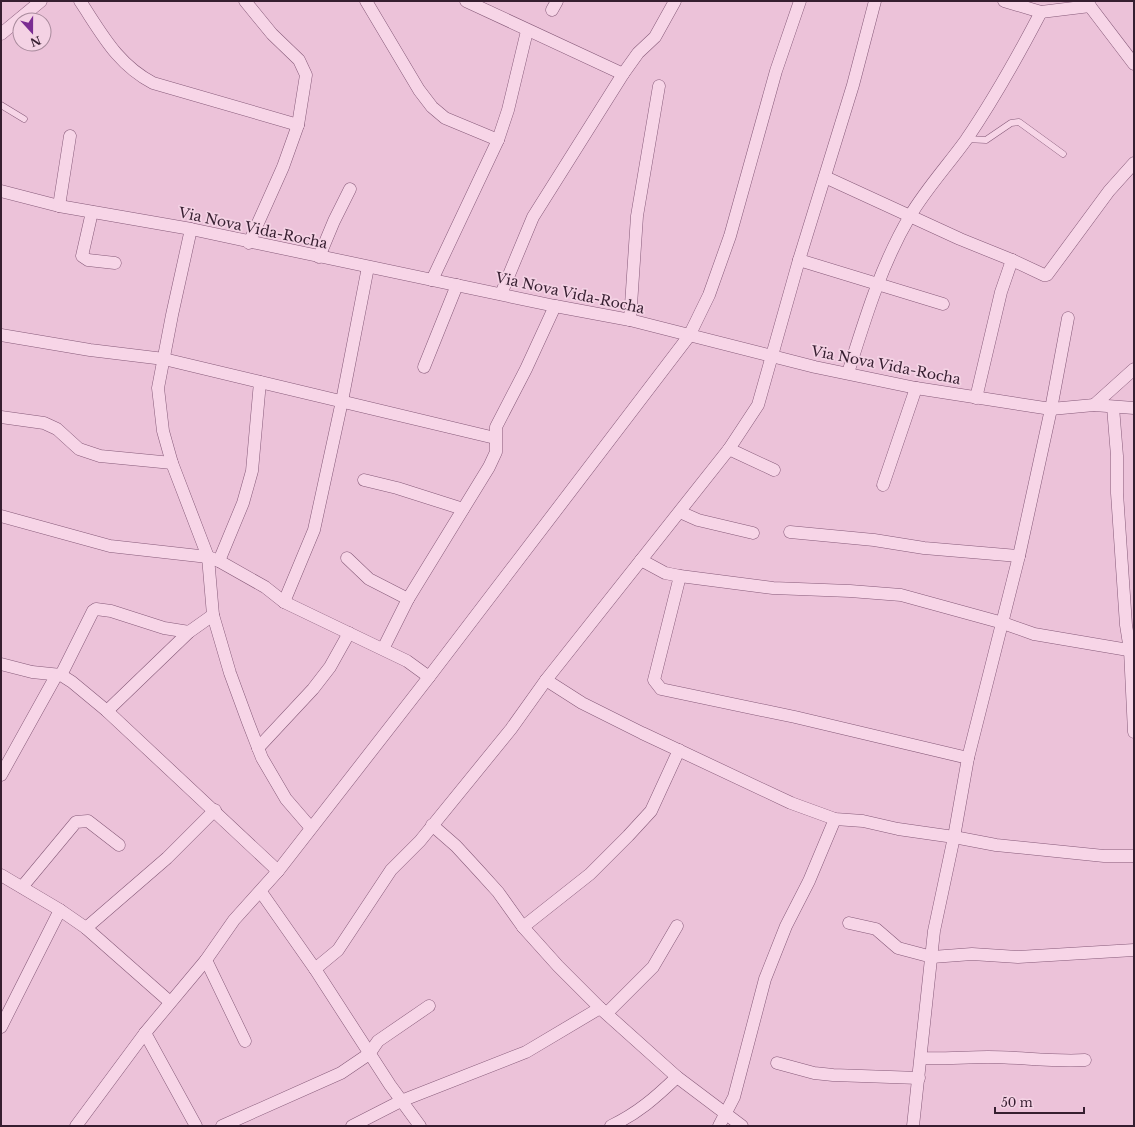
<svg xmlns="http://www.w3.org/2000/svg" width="1135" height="1127" font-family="'Libre Baskerville',serif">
<rect width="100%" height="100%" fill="#ecc2d9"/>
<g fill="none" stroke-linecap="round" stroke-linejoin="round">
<defs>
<g id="service">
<polyline points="1,105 24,119"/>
<polyline points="966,139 986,140 1011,123 1019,122 1063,154"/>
</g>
<g id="minor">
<path d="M 80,1 C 102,34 117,64 153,83 L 298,125"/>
<polyline points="245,1 272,34 299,60 306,75 298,125 283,167 249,243"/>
<polyline points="366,1 419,90 432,107 445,118 498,140"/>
<polyline points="466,1 623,74"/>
<polyline points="1004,1 1041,12 1090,6"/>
<polyline points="1086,1 1134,64"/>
<polyline points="552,10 557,1"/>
<polyline points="1,34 41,1"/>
<polyline points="825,177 960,239 1012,260 1044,275 1047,275 1109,191 1134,163"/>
<polyline points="1,191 59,206 191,229 555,306 630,320 815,367 916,388 1051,409 1094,405 1134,408"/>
<polyline points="59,206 70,136"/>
<polyline points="92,212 82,256 88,260 115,263"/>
<polyline points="191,229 172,315 158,388 163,431 172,463 208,557 213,615 230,673 248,722 262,758 286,799 311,828"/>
<polyline points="319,257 334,221 350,189"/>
<polyline points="799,260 943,304"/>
<polyline points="432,280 498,140 508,110 527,31"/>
<polyline points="501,294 533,217 623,74 638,53 655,37 675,1"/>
<polyline points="630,320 637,216 659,86"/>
<polyline points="1,335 90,350 164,359 495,438"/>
<polyline points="424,367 457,285"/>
<path d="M 848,373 C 865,319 881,265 910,216 C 926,189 948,165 966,140 C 994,99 1018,56 1041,12"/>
<polyline points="976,398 1001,292 1012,260"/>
<polyline points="1094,405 1134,369"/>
<polyline points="1113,407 1117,456 1117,493 1126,625 1130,650 1134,732"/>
<polyline points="1,417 44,423 57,429 79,449 100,456 172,463"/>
<polyline points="729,449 774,470"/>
<polyline points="364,480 397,488 463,509"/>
<polyline points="883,485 916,388"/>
<polyline points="680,512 698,520 753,533"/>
<polyline points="1,516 110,546 208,557 219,561 265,587 284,602 407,661 429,677"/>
<polyline points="790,532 874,540 924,548 1019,556"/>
<polyline points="347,558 369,579 408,599"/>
<polyline points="641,560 665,573 680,576 773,588 850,591 901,595 1003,623 1034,634 1134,651"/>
<polyline points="219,561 243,503 252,471 260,382"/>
<polyline points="680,576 654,680 661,689 795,717 968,758"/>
<polyline points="284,602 314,530 342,401 368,267"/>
<polyline points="383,649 408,599 489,467 496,452 496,427 526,369 555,306"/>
<polyline points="1,664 32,672 61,675 72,682 107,711 278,871"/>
<polyline points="61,675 93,611 96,609 111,611 164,628 189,632"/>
<polyline points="546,680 582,703 642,733 791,803 835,819 863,821 898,829 954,837 996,845 1104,856 1134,856"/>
<polyline points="107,711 189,632 213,615"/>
<polyline points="258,748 313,689 330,667 349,633"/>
<polyline points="1,775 56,676"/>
<polyline points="432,825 456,846 479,871 498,892 523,927 558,966 600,1008 677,1077 742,1126"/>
<polyline points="1,875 60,910 86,928 170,1002"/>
<polyline points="22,887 76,822 88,821 119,845"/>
<polyline points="261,892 315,969 390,1085 420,1126"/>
<polyline points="849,923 876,929 898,948 932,957 972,954 1018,957 1134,950"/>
<polyline points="523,927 590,874 628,836 651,811 679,750"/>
<polyline points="86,928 167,858 215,810"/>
<polyline points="206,960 245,1041"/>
<polyline points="315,969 338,950 391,870 420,841 511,729 546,680 729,449 758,405 799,260 853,85 875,1"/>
<polyline points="607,1013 653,967 677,926"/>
<polyline points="1,1027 60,910"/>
<polyline points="145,1033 196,1126"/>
<path d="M 921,1058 C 943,1059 965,1057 988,1057 C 1020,1057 1053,1062 1085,1060"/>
<polyline points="777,1063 814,1073 833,1075 919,1078"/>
<polyline points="76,1126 145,1033 206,960 234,920 278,871 429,677 689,336 709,295 730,236 776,71 800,1"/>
<polyline points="222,1126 341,1073 369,1054 378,1041 429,1006"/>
<polyline points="352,1126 401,1101 526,1052 600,1008"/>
<path d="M 611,1126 C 638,1113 655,1098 677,1077"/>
<polyline points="719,1126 734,1097 765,979 786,926 809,881 835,819"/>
<polyline points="913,1126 934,931 954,837 968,758 1019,556 1051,409 1068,318"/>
</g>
</defs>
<use href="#service" stroke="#865a79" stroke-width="7"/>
<use href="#minor" stroke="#865a79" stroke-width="13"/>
<use href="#service" stroke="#f7d5e7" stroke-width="6"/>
<use href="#minor" stroke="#f7d5e7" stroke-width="12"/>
</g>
<g text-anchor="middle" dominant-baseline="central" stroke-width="3.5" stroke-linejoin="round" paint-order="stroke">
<g font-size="14" fill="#361e30" stroke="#f4d2e4">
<text transform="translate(253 228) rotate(12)">Via Nova Vida-Rocha</text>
<text transform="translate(570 293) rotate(12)">Via Nova Vida-Rocha</text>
<text transform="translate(886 365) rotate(11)">Via Nova Vida-Rocha</text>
</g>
</g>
<rect width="1135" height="1127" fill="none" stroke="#361e30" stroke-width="4"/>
<g transform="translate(32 32) rotate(159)"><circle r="19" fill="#f4d2e4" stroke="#a88a9c"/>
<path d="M0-3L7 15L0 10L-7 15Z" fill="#7a2c92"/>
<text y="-6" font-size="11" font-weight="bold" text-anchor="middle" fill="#361e30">N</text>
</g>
<path d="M995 1107v6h89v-6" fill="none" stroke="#361e30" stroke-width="2"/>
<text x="1001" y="1107" font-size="12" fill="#361e30" stroke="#f4d2e4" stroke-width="3" paint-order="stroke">50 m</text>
</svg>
